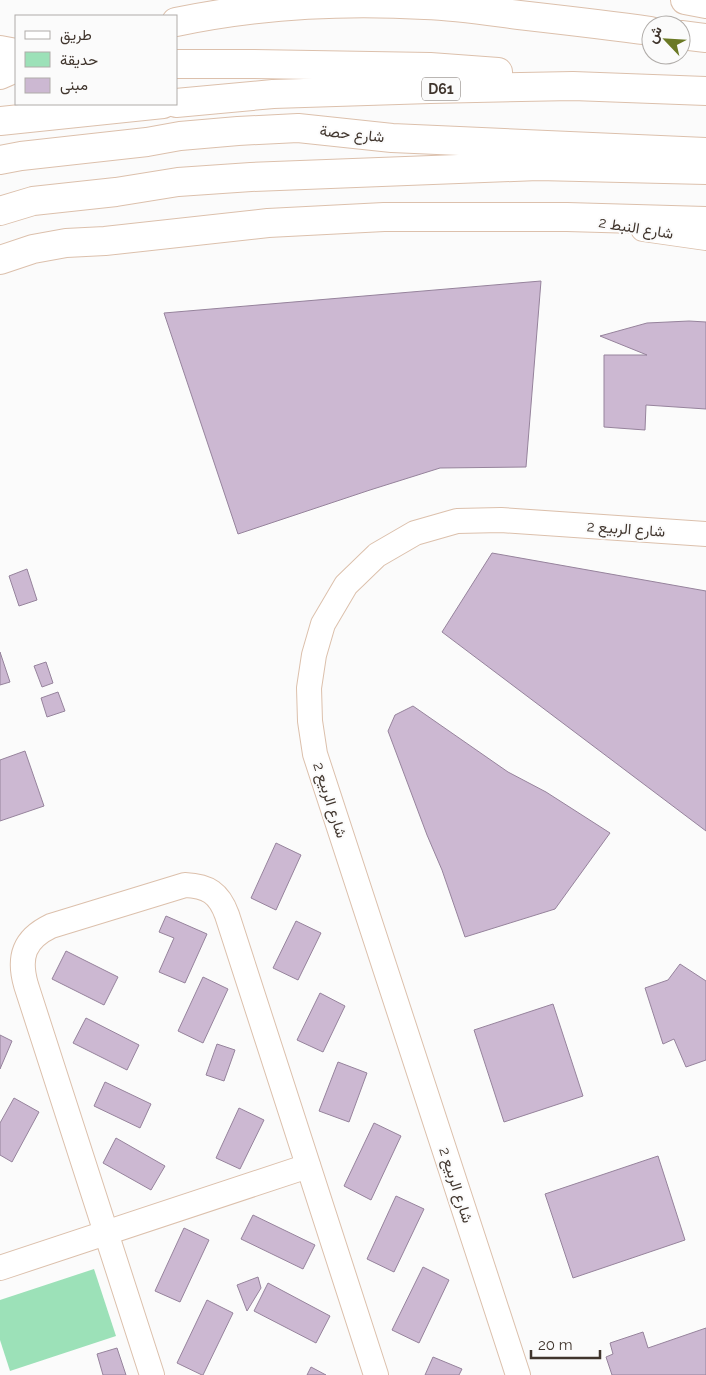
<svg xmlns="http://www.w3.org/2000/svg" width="706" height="1375" font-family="Raleway,Vazirmatn,sans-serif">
<rect width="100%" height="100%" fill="#fbfbfb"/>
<polygon fill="#9ce1b8" points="94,1269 116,1336 10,1371 0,1340 0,1300"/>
<g fill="#ccb8d2" stroke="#96839c">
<polygon points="541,281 526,467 440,468 370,490 238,534 164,313"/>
<polygon points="689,321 706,322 706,409 646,405 645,430 604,427 604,355 647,355 600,336 647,323"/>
<polygon points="492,553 706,591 706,831 442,632"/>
<polygon points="27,569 37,600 19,606 9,576"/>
<polygon points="0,652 10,682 0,685"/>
<polygon points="46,662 53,683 42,687 34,666"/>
<polygon points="58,692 65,711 47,717 41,698"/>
<polygon points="413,706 508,772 546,792 610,833 555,909 465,937 442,870 427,835 388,731 395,715"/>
<polygon points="25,751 44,806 0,821 0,760"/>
<polygon points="276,843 301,855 276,910 251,898"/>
<polygon points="166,916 207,934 185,983 159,972 174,938 159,932"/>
<polygon points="296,921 321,933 298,980 273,968"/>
<polygon points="66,951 118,977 104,1005 52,979"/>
<polygon points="680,964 706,981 706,1060 686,1067 674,1039 663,1044 645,988 668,980"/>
<polygon points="203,977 228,989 203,1043 178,1031"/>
<polygon points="320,993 345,1006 323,1052 297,1040"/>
<polygon points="553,1004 583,1096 504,1122 474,1030"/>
<polygon points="86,1018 139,1045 127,1070 73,1043"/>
<polygon points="0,1035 12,1041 0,1069"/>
<polygon points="217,1044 235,1050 224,1081 206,1075"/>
<polygon points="338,1062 367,1073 349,1122 319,1111"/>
<polygon points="105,1082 151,1104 140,1128 94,1106"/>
<polygon points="14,1098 39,1112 12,1162 0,1155 0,1123"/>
<polygon points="239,1108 264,1120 240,1169 216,1158"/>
<polygon points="374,1123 401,1136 371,1200 344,1186"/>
<polygon points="116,1138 165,1166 151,1190 103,1163"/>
<polygon points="658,1156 685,1240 573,1278 545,1194"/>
<polygon points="396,1196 424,1209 394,1272 367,1259"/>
<polygon points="253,1215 315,1245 303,1269 241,1239"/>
<polygon points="184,1228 209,1240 180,1302 155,1291"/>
<polygon points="423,1267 449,1280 419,1343 392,1330"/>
<polygon points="258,1277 261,1288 247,1311 237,1285"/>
<polygon points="268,1283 330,1316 316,1343 254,1311"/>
<polygon points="207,1300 233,1313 203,1375 202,1375 177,1363"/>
<polygon points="706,1328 706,1375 612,1375 606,1357 613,1354 610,1343 643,1332 648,1348"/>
<polygon points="117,1348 126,1375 103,1375 97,1354"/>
<polygon points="433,1357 462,1369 459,1375 425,1375"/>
<polygon points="311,1367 326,1375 307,1375"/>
</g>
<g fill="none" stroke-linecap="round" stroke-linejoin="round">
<defs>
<g id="minor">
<polyline points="643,229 706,238"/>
<polyline points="0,1268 308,1166"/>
<path d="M 152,1375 L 26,985 C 18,957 24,939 51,926 L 185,885 C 208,886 219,893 227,915 L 376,1375"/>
<polyline points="518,1375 315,754 310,721 309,688 314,655 323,624 346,585 377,555 415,533 457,521 501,520 706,534"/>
</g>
<g id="major">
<polyline points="685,0 706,4"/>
<polyline points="0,50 16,53"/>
<polyline points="176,64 251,64 430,67 498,72"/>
<polyline points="176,103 273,94 430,89 573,86 706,91"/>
<polyline points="0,121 163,104"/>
<polyline points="0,160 21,156 147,142 180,136 238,131 298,128 392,138 706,152"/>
<polyline points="0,260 33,249 66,243 105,241 268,223 384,217 567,217 706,221"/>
</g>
<g id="highway">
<path d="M 176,22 C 258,5 342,0 425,5 C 457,6 488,11 519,15 C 563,20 607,25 651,31"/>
<polyline points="681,35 706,38"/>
<polyline points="0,75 16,68"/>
<polyline points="0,211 33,201 116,192 178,182 251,177 538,166 706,170"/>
</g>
</defs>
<use href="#minor" stroke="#dcc0ac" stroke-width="26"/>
<use href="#major" stroke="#dcc0ac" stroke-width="30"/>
<use href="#highway" stroke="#dcc0ac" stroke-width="30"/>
<use href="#minor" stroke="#fff" stroke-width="24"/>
<use href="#major" stroke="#fff" stroke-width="28"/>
<use href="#highway" stroke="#fff" stroke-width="28"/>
</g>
<g text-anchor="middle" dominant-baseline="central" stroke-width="4" stroke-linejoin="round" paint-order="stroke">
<rect fill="#fbfbfb" stroke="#78706b" stroke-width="1" x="422" y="77.5" width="38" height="23" rx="4"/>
<g font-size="14" font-weight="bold" fill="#40352d">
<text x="441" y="89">D61</text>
</g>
<g font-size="15" fill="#40352d" stroke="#fbfbfb">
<text transform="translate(352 134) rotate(6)">شارع حصة</text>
<text transform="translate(636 228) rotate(9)">شارع النبط 2</text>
<text transform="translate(626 529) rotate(4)">شارع الربيع 2</text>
<text transform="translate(330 800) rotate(72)">شارع الربيع 2</text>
<text transform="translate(456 1185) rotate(72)">شارع الربيع 2</text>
</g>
</g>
<rect x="15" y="15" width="162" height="90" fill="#fbfbfb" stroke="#b0aca9"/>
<rect x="25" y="31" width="25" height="8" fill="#ffffff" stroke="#b0aca9"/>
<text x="60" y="40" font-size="15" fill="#40352d">طريق</text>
<rect x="25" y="52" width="25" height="15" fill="#9ce1b8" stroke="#b0aca9"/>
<text x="60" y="65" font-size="15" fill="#40352d">حديقة</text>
<rect x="25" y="78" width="25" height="15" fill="#ccb8d2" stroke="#b0aca9"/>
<text x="60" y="90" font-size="15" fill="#40352d">مبنى</text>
<g transform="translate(666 40) rotate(295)"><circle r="24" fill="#fbfbfb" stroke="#b0aca9"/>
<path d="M0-4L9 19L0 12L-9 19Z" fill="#6b7925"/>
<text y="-8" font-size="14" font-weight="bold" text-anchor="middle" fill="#40352d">ش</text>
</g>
<path d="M531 1350v8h69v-8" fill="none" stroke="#40352d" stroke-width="2.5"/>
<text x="538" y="1350" font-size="15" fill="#40352d" stroke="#fbfbfb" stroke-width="4" paint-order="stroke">20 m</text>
</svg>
